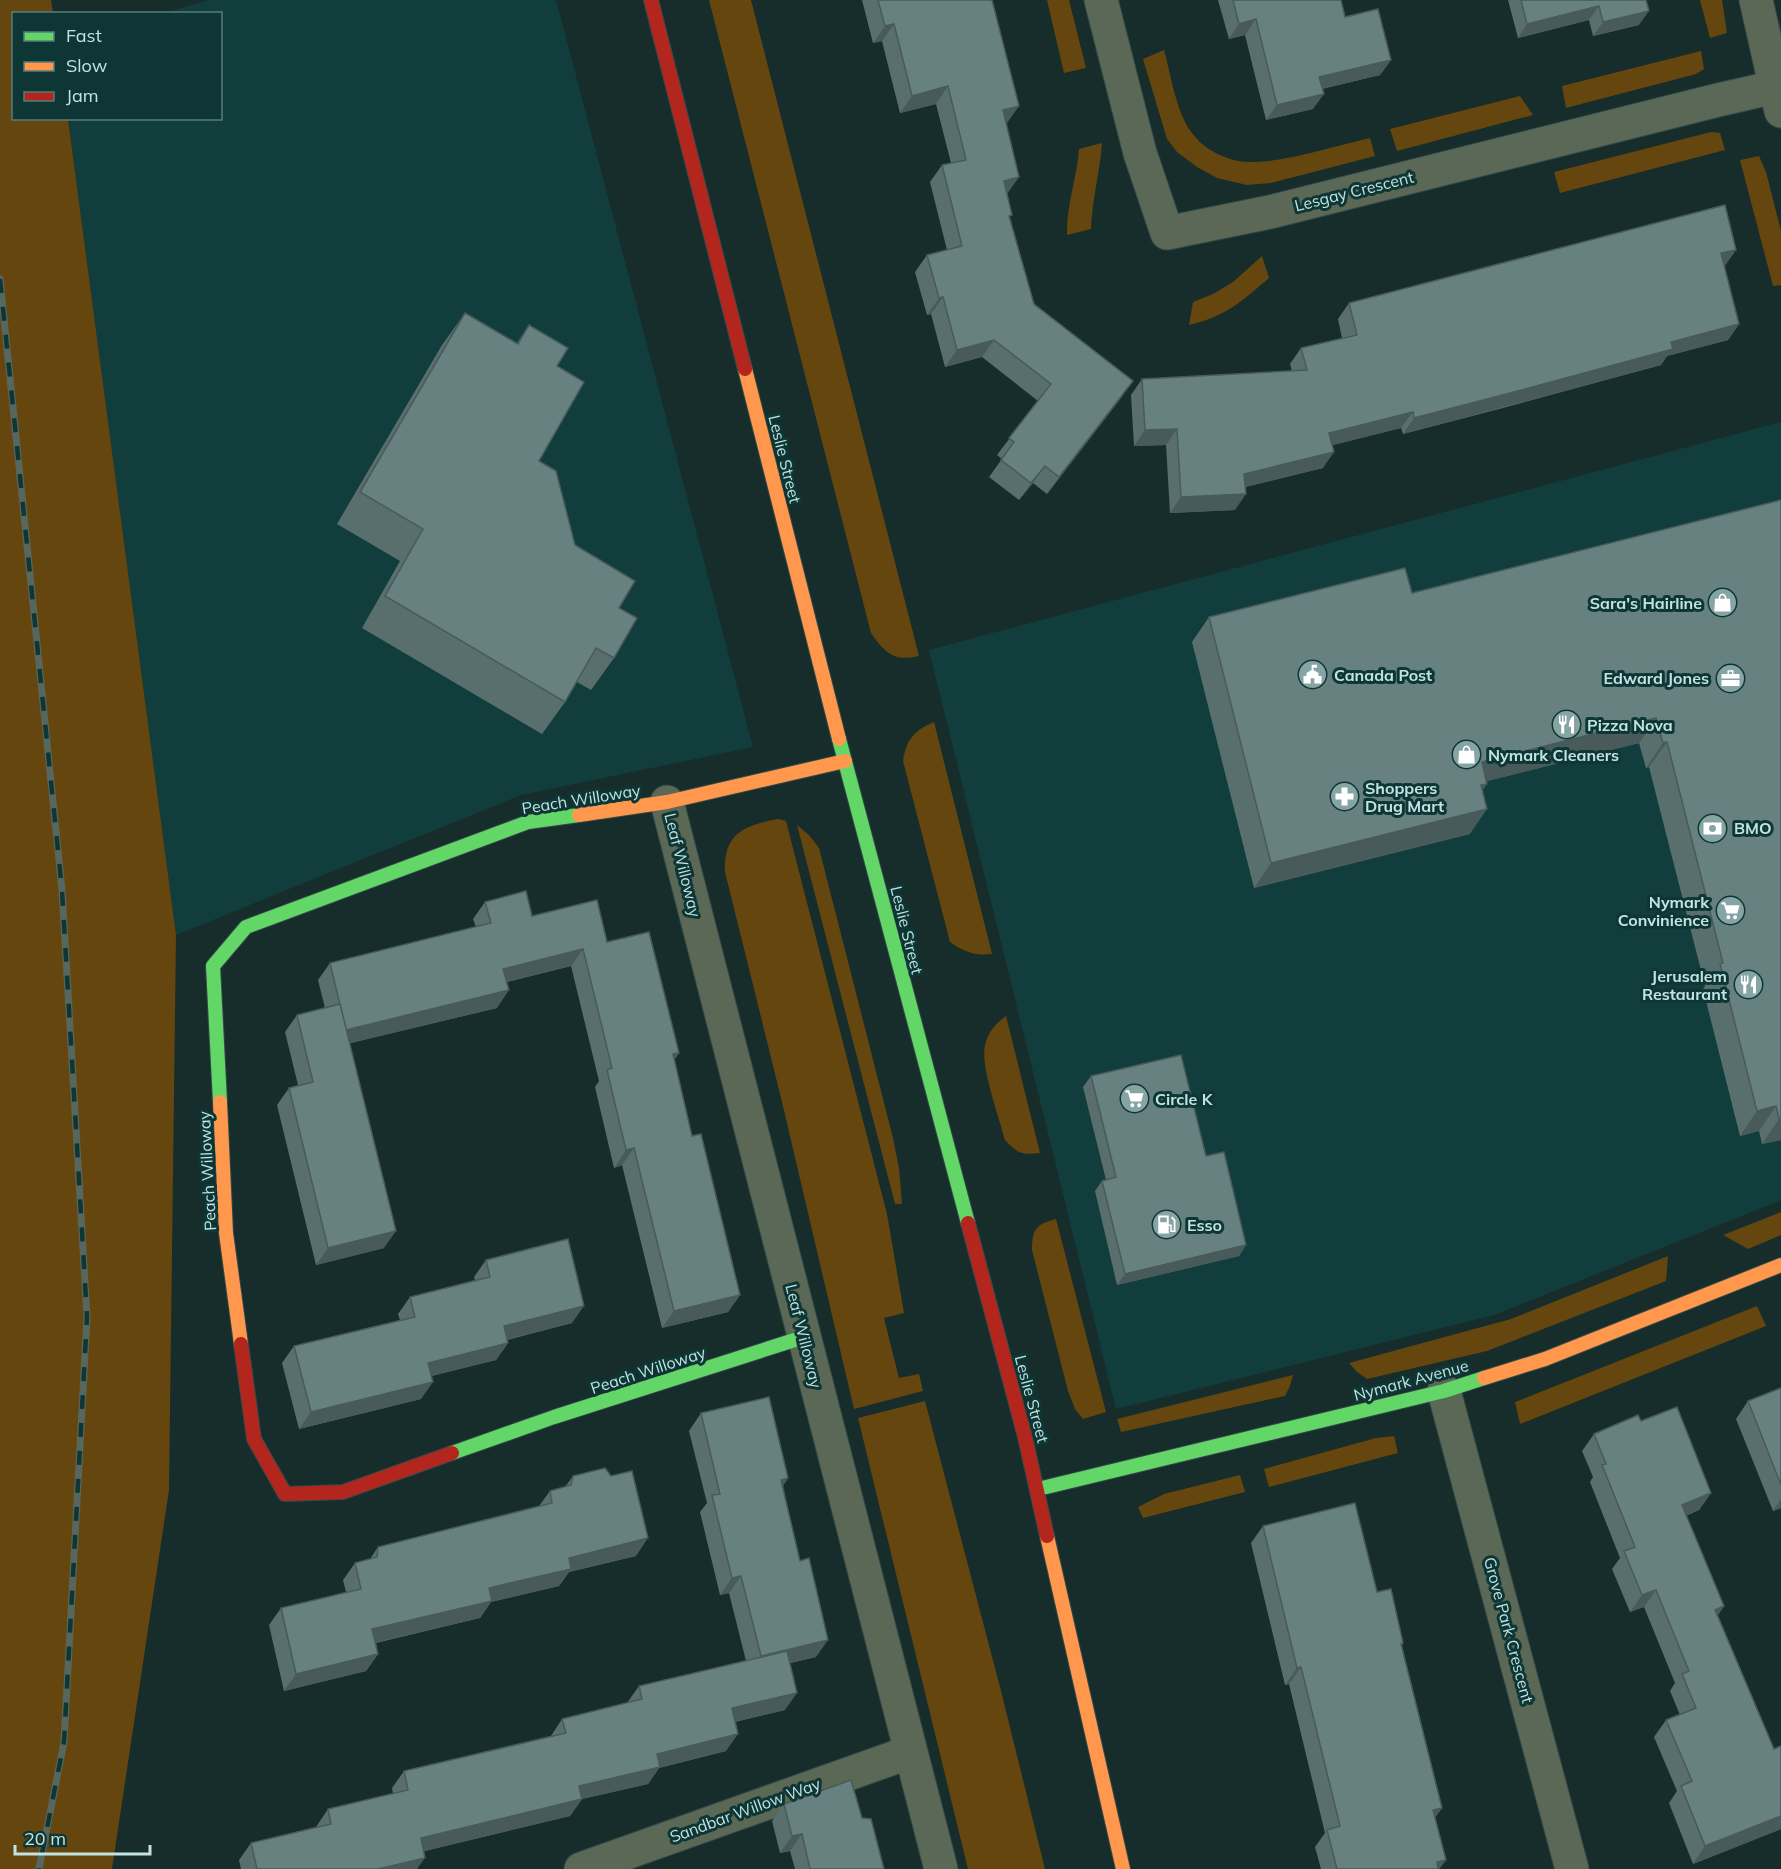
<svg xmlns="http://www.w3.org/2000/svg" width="1781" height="1869" font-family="Mulish,sans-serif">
<rect width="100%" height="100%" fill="#162d2c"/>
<g fill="#113e3d">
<polygon points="209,0 556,0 753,747 521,795 176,935 68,119 220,118 220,14 164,13"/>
<polygon points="1781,422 1781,1200 1494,1315 1116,1409 929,650"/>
</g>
<g fill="#64460e">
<polygon points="0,0 51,0 53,13 14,14 14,118 68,119 176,935 169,1490 112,1869 0,1869"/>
<path d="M 709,0 L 751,0 L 919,656 C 894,662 885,653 871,633 Z"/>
<polygon points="1047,0 1069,0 1086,68 1064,73"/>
<polygon points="1700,0 1722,0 1727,33 1710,38"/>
<path d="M 1164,50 C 1171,75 1176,112 1192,133 C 1204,150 1227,161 1248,162 C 1284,163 1334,146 1370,138 L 1375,156 L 1271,183 L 1247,185 L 1217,178 L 1197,167 L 1177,152 L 1167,139 L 1143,59 Z"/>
<polygon points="1701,51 1704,69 1696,74 1566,108 1562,86"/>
<polygon points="1520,96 1533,115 1397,151 1390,129"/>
<polygon points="1711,132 1720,133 1725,150 1560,193 1554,172"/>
<path d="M 1102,143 C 1100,172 1092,200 1091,229 L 1067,235 C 1066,206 1077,178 1079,149 Z"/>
<polygon points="1759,156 1766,172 1781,231 1781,285 1773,286 1740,160"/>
<path d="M 1262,256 L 1269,278 C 1241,302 1226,316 1189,325 L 1193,302 L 1213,294 L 1233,282 Z"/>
<path d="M 934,722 L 992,954 C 975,956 964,952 950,942 L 903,761 C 906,739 914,731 934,722 Z"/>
<path d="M 778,819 L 786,821 L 887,1214 L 904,1313 L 884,1318 L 899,1378 L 919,1374 L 923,1391 L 854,1409 L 782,1102 L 725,872 C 723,834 744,825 778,819 Z"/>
<polygon points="797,825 809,835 819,848 893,1138 899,1168 902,1204 895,1204"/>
<path d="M 1006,1016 L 1040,1153 C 1022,1155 1018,1154 1005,1140 C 999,1117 980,1066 985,1045 C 988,1032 996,1023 1006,1016 Z"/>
<polygon points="1781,1212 1781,1235 1748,1249 1723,1235"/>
<path d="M 1056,1219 L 1106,1412 L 1083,1419 L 1075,1409 L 1068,1391 L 1032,1250 C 1032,1229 1036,1224 1056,1219 Z"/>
<polygon points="1668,1256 1666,1281 1487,1351 1367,1379 1357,1372 1349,1363 1511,1319"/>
<polygon points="1757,1306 1766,1326 1520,1424 1515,1402"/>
<polygon points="1293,1375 1290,1386 1285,1396 1121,1432 1117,1419"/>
<polygon points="925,1401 1001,1691 1045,1869 968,1869 858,1418"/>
<polygon points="1394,1436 1398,1453 1269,1487 1264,1469 1376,1438"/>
<polygon points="1240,1475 1245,1492 1143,1518 1138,1507 1164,1494"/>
</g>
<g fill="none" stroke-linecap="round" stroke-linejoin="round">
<defs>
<g id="street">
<polyline points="1101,0 1140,153 1167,233 1270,212 1718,100 1775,87"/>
<polyline points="1756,0 1781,111"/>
<polyline points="667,802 941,1869"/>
<polyline points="1444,1391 1572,1869"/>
<polyline points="581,1869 910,1752"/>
</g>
<g id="fast">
<polyline points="839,739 968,1223"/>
<polyline points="220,1102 213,966 246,927 528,822 579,815"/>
<polyline points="452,1453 554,1417 804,1337"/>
<polyline points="1038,1489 1444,1391 1484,1378"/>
</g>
<g id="slow">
<polyline points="745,369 839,739"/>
<polyline points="579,815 667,802 845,761"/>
<polyline points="220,1102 226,1233 241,1344"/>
<polyline points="1484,1378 1545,1359 1781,1265"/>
<polyline points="1047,1536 1123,1869"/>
</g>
<g id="jam">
<polyline points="651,0 745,369"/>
<polyline points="968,1223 1025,1437 1047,1536"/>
<polyline points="241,1344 254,1439 285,1494 343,1492 452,1453"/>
</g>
</defs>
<use href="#street" stroke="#334948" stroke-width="35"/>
<use href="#fast" stroke="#334948" stroke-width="16"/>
<use href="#slow" stroke="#334948" stroke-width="16"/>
<use href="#jam" stroke="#334948" stroke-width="16"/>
<use href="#street" stroke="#5b6856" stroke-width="33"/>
<use href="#fast" stroke="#63d668" stroke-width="14"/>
<use href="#slow" stroke="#ff974d" stroke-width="14"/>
<use href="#jam" stroke="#b3261e" stroke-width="14"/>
<defs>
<polyline id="rail" points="0,279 62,890 87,1317 64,1742 39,1869"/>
</defs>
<use href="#rail" stroke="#57675d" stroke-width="7"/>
<use href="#rail" stroke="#0d3635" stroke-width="4.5" stroke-dasharray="14" stroke-linecap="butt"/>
</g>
<g fill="#596f6e">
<polygon points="862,0 992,0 1007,123 1006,123 1007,194 1010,218 1034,304 1121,398 1047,494 1033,483 1019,500 989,477 1002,459 997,455 1038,401 982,357 945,367 931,314 927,315 915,272 927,255 947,250 930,182 942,165 951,163 936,104 900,113 882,41 873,43"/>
<polygon points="1218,0 1341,0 1345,17 1391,60 1380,75 1322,89 1313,109 1266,120 1245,35 1229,39"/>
<polygon points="1508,0 1646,0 1639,25 1593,36 1589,20 1518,38"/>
<polygon points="1736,250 1724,266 1739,324 1728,340 1667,356 1661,365 1503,408 1403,434 1401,428 1332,445 1323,468 1245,487 1235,510 1170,513 1166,445 1134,446 1131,395 1142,379 1292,371 1290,364 1301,348 1342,338 1338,319 1349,303"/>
<polygon points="465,313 517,343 529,325 557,366 539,461 575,545 619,608 614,658 591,690 577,682 565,702 542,734 362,628 400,561 337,524 442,345"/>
<polygon points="1781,500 1781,1140 1762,1144 1759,1131 1740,1136 1703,989 1705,986 1649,767 1646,768 1639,743 1487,781 1483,790 1470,834 1254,888 1192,642 1209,617 1412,593"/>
<polygon points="485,902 532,916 607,942 679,1053 674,1060 692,1136 740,1295 728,1312 662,1328 622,1165 614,1168 595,1087 599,1081 571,966 507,982 497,1008 350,1043 384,1248 316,1265 277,1105 289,1088 298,1085 285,1032 297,1015 325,1008 318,980 330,963 476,927 473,919"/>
<polygon points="1091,1076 1206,1156 1246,1245 1239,1256 1117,1285 1095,1191 1102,1181 1106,1180 1083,1087"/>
<polygon points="486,1260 572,1323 507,1340 508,1343 496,1360 431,1376 421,1399 299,1429 282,1363 294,1346 400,1320 398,1314 410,1297 475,1280 474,1277"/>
<polygon points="1781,1388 1781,1508 1773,1511 1736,1419 1748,1401"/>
<polygon points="701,1413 788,1478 783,1486 816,1657 790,1663 785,1710 735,1722 726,1751 659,1768 648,1784 582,1799 570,1816 424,1851 417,1869 241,1869 239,1860 251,1843 316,1827 328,1809 393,1794 392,1788 404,1771 551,1736 562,1719 627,1703 639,1686 746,1661 729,1593 720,1595 700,1512 707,1503 689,1431"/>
<polygon points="1641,1421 1711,1493 1699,1510 1686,1516 1724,1606 1718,1615 1774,1749 1781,1746 1781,1829 1693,1864 1669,1803 1677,1791 1654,1737 1666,1720 1680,1715 1670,1691 1675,1683 1644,1607 1630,1612 1612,1569 1620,1558 1590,1482 1593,1477 1582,1451 1594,1434"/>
<polygon points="573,1476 636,1556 569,1572 559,1586 491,1602 480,1618 376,1643 378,1654 366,1671 284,1691 269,1625 281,1608 346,1592 343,1580 355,1563 370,1559 378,1547 539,1506 550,1491 565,1487"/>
<polygon points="1263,1526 1377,1592 1403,1643 1402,1646 1442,1808 1435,1817 1446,1860 1439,1869 1321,1869 1315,1847 1325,1833 1289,1684 1285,1685 1251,1543"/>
<polygon points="784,1804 862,1818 884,1869 795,1869 790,1851 780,1853 772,1821"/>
</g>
<g fill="#485a5a">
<polygon points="1599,6 1589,20 1518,38 1527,24"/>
<polygon points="1649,11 1639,25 1593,36 1603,22"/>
<polygon points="1256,19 1245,35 1229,39 1239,24"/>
<polygon points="894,24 882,41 873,43 885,26"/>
<polygon points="1391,60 1380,75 1309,92 1319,77"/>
<polygon points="948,86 936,104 900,113 912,96"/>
<polygon points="1324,94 1313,109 1266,120 1277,105"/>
<polygon points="1019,106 1007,123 991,127 1003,110"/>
<polygon points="1019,177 1007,194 1004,181"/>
<polygon points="1736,250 1725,266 1710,269 1721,253"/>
<polygon points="943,297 931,314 927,315 939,298"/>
<polygon points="1739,324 1728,340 1667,356 1661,365 1403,434 1414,418 1671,342"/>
<polygon points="994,340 982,357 945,367 957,350"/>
<polygon points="1133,381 1121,398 1047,494 1059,477"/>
<polygon points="1413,412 1401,428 1318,449 1329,433"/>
<polygon points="1177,429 1166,445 1134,446 1145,430"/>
<polygon points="1334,452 1323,468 1233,490 1244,474"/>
<polygon points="1045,466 1033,483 1019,500 1031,483"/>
<polygon points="1246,494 1235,510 1170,513 1181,497"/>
<polygon points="1656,718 1639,743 1464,787 1482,762"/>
<polygon points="1667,742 1649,767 1646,768 1663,743"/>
<polygon points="1487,784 1470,809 1481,785"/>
<polygon points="1487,809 1470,834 1254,888 1271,863"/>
<polygon points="583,949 571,966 491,986 503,969"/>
<polygon points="509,990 497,1008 335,1047 346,1030"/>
<polygon points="679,1053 667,1070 673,1054"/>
<polygon points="1776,1106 1759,1131 1740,1136 1757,1111"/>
<polygon points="1779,1119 1781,1119 1781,1140 1762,1144"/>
<polygon points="634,1148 622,1165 614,1168 626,1150"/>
<polygon points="396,1231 384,1248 316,1265 328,1248"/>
<polygon points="1246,1245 1239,1256 1117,1285 1125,1274"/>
<polygon points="740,1295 728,1312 662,1328 674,1311"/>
<polygon points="584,1306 572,1323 492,1343 504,1326"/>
<polygon points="508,1343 496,1360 416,1380 428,1363"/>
<polygon points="433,1382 421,1399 299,1429 311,1412"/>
<polygon points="788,1478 776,1495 781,1480"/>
<polygon points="1711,1493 1699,1510 1670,1522 1682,1505"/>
<polygon points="1781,1499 1781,1508 1773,1511"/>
<polygon points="648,1538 636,1556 569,1572 559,1586 491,1602 480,1618 360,1646 372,1629 569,1558"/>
<polygon points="741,1576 729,1593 720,1595 732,1578"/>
<polygon points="1656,1590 1644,1607 1630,1612 1642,1595"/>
<polygon points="1724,1606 1712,1623 1715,1610"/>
<polygon points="828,1640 816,1657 749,1673 761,1656"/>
<polygon points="378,1654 366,1671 284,1691 296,1674"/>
<polygon points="1301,1667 1289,1684 1285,1685 1297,1668"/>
<polygon points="797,1693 785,1710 720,1725 732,1708"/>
<polygon points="738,1734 726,1751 659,1768 648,1784 582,1799 570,1816 409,1855 421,1838 579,1786 657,1754"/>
<polygon points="1442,1808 1430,1825 1433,1810"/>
<polygon points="1781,1816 1781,1829 1693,1864 1705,1846"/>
<polygon points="802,1834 790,1851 780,1853 792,1836"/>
<polygon points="425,1858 417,1869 378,1869"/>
<polygon points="1446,1860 1439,1869 1432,1869 1437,1862"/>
</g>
<g fill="#678180" stroke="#485a5a" stroke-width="1.5">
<polygon points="878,0 992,0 1019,106 1003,110 1019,177 1004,181 1012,215 1009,216 1034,304 1133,381 1059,477 1045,466 1031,483 1001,460 1014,442 1009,438 1051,384 994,340 957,350 943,297 939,298 927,255 962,246 942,165 966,160 948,86 912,96 894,24 885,26"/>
<polygon points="1233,0 1341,0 1345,17 1378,9 1391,60 1319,77 1324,94 1277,105 1256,19 1239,24"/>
<polygon points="1521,0 1646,0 1649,11 1603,22 1599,6 1527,24"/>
<polygon points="1725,205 1736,250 1721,253 1739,324 1671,342 1673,349 1514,392 1414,418 1413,412 1329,433 1334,452 1244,474 1246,494 1181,497 1177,429 1145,430 1142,379 1307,370 1301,348 1357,335 1349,303"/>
<polygon points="465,313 518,344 529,325 568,348 557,366 584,382 539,461 556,471 575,545 635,581 619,608 637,618 614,658 596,648 565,702 385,596 423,529 360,492"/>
<polygon points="1781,500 1781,1119 1779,1119 1776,1106 1757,1111 1720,964 1723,963 1667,742 1663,743 1656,718 1482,762 1487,784 1481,785 1487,809 1271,863 1209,617 1405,568 1412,593"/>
<polygon points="526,891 532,916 597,900 607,942 649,932 679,1053 673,1054 692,1136 701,1134 740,1295 674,1311 634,1148 626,1150 607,1070 612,1068 583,949 503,969 509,990 346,1030 330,963 491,923 485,902"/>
<polygon points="340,1004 396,1231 328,1248 289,1088 313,1082 297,1015"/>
<polygon points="1181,1055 1206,1156 1224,1152 1246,1245 1125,1274 1102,1181 1116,1177 1091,1076"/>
<polygon points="568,1239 584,1306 504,1326 508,1343 428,1363 433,1382 311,1412 294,1346 415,1317 410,1297 490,1277 486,1260"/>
<polygon points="1781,1388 1781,1485 1748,1401"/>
<polygon points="769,1397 788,1478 781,1480 800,1561 809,1558 828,1640 761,1656 741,1576 732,1578 712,1495 720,1494 701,1413"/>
<polygon points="1677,1407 1711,1493 1682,1505 1724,1606 1715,1610 1774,1749 1781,1746 1781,1816 1705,1846 1681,1786 1692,1781 1666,1720 1696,1708 1682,1674 1689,1671 1656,1590 1642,1595 1624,1551 1635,1547 1602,1465 1606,1464 1594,1434 1638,1415 1641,1421"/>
<polygon points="605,1468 611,1476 632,1471 648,1538 569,1558 571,1569 489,1588 492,1601 372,1629 378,1654 296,1674 281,1608 361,1589 355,1563 377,1557 378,1547 552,1503 550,1491 571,1485 573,1476"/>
<polygon points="1355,1503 1377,1592 1391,1589 1403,1643 1401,1644 1442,1808 1433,1810 1446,1860 1437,1862 1438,1869 1337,1869 1327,1830 1340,1826 1301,1667 1297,1668 1263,1526"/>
<polygon points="787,1651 797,1693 732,1708 738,1734 657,1754 660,1767 579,1786 582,1799 421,1838 425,1858 378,1869 257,1869 251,1843 331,1824 328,1809 408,1790 404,1771 566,1733 562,1719 642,1699 639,1686"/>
<polygon points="851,1780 862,1818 871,1819 884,1869 810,1869 802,1834 792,1836 784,1804"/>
</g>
<defs>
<symbol id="shop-disc" viewBox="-11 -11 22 22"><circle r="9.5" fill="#85a4a3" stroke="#0d3635"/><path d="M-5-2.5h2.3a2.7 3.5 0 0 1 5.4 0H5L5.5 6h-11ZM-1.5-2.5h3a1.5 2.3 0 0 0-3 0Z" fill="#fff"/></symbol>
<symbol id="civic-disc" viewBox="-11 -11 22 22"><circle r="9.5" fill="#85a4a3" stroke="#0d3635"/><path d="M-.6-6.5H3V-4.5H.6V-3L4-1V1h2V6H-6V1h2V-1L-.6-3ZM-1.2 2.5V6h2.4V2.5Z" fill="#fff"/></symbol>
<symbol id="office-disc" viewBox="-11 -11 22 22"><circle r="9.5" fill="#85a4a3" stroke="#0d3635"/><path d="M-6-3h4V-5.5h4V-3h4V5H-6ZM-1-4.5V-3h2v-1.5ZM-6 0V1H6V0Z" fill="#fff"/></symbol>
<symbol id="restaurant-disc" viewBox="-11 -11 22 22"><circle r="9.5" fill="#85a4a3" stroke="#0d3635"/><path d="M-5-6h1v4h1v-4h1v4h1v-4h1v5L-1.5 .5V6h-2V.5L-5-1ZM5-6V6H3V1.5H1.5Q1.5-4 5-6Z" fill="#fff"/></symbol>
<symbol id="pharmacy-disc" viewBox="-11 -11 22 22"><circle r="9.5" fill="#85a4a3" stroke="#0d3635"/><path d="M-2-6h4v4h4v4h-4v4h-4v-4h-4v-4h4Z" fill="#fff"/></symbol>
<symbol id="bank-disc" viewBox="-11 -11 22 22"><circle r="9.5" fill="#85a4a3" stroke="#0d3635"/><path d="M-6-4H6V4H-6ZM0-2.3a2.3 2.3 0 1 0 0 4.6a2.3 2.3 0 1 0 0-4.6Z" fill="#fff"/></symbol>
<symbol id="supermarket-disc" viewBox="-11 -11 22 22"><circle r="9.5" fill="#85a4a3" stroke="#0d3635"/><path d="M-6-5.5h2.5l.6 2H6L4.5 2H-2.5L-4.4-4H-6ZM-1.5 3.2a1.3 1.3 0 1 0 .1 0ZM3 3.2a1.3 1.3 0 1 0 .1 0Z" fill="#fff"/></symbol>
<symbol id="fuel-disc" viewBox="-11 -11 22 22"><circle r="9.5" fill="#85a4a3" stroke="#0d3635"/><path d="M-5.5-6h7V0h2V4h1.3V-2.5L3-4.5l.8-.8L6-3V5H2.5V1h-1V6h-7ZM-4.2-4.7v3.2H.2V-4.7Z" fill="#fff"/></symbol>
</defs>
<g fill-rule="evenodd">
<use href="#shop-disc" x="1706" y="586" width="33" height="33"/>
<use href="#civic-disc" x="1296" y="658" width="33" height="33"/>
<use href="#office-disc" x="1714" y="662" width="33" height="33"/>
<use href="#restaurant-disc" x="1550" y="708" width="33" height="33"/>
<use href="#shop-disc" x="1450" y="738" width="33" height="33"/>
<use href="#pharmacy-disc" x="1328" y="780" width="33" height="33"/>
<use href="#bank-disc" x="1696" y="812" width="33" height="33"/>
<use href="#supermarket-disc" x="1714" y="894" width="33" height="33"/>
<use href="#restaurant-disc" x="1732" y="968" width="33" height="33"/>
<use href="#supermarket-disc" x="1118" y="1082" width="33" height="33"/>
<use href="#fuel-disc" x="1150" y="1208" width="33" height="33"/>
</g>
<g text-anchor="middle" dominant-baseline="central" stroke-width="6" stroke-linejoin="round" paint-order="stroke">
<g font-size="16" fill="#c1e4e3" stroke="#0d3635">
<text transform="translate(1354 191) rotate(-14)">Lesgay Crescent</text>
<text transform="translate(785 459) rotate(76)">Leslie Street</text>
<text transform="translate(581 799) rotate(-9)">Peach Willoway</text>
<text transform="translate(683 865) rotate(76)">Leaf Willoway</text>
<text transform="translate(907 930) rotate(76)">Leslie Street</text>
<text transform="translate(207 1171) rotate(-93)">Peach Willoway</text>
<text transform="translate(804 1336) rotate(76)">Leaf Willoway</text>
<text transform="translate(648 1370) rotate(-18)">Peach Willoway</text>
<text transform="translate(1411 1380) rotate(-15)">Nymark Avenue</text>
<text transform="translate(1032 1399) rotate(75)">Leslie Street</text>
<text transform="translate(1509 1630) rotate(75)">Grove Park Crescent</text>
<text transform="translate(745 1810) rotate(-20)">Sandbar Willow Way</text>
</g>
<g font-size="16" font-weight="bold" fill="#c1e4e3" stroke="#0d3635" text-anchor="start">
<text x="1702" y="603" text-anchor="end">Sara's Hairline</text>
<text x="1334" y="675">Canada Post</text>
<text x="1709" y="678" text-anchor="end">Edward Jones</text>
<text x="1587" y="725">Pizza Nova</text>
<text x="1488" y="755">Nymark Cleaners</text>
<text x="1365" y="788">Shoppers<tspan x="1365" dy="18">Drug Mart</tspan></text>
<text x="1734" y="828">BMO</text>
<text x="1709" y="902" text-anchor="end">Nymark<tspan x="1709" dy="18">Convinience</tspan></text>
<text x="1727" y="976" text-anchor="end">Jerusalem<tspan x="1727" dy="18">Restaurant</tspan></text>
<text x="1155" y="1099">Circle K</text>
<text x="1187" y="1225">Esso</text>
</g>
</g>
<rect x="12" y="12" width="210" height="108" fill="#0d3635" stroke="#557c7b" stroke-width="1.5"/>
<rect x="24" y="32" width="30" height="9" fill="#63d668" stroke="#557c7b" stroke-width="1.5"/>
<text x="66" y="42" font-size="18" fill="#c1e4e3">Fast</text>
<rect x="24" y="62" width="30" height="9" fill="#ff974d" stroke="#557c7b" stroke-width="1.5"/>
<text x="66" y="72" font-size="18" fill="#c1e4e3">Slow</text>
<rect x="24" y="92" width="30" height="9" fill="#b3261e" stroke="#557c7b" stroke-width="1.5"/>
<text x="66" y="102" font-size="18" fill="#c1e4e3">Jam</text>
<path d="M15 1845v9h135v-9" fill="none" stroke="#c1e4e3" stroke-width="3"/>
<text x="24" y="1845" font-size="18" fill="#c1e4e3" stroke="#0d3635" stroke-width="4.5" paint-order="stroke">20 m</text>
</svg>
